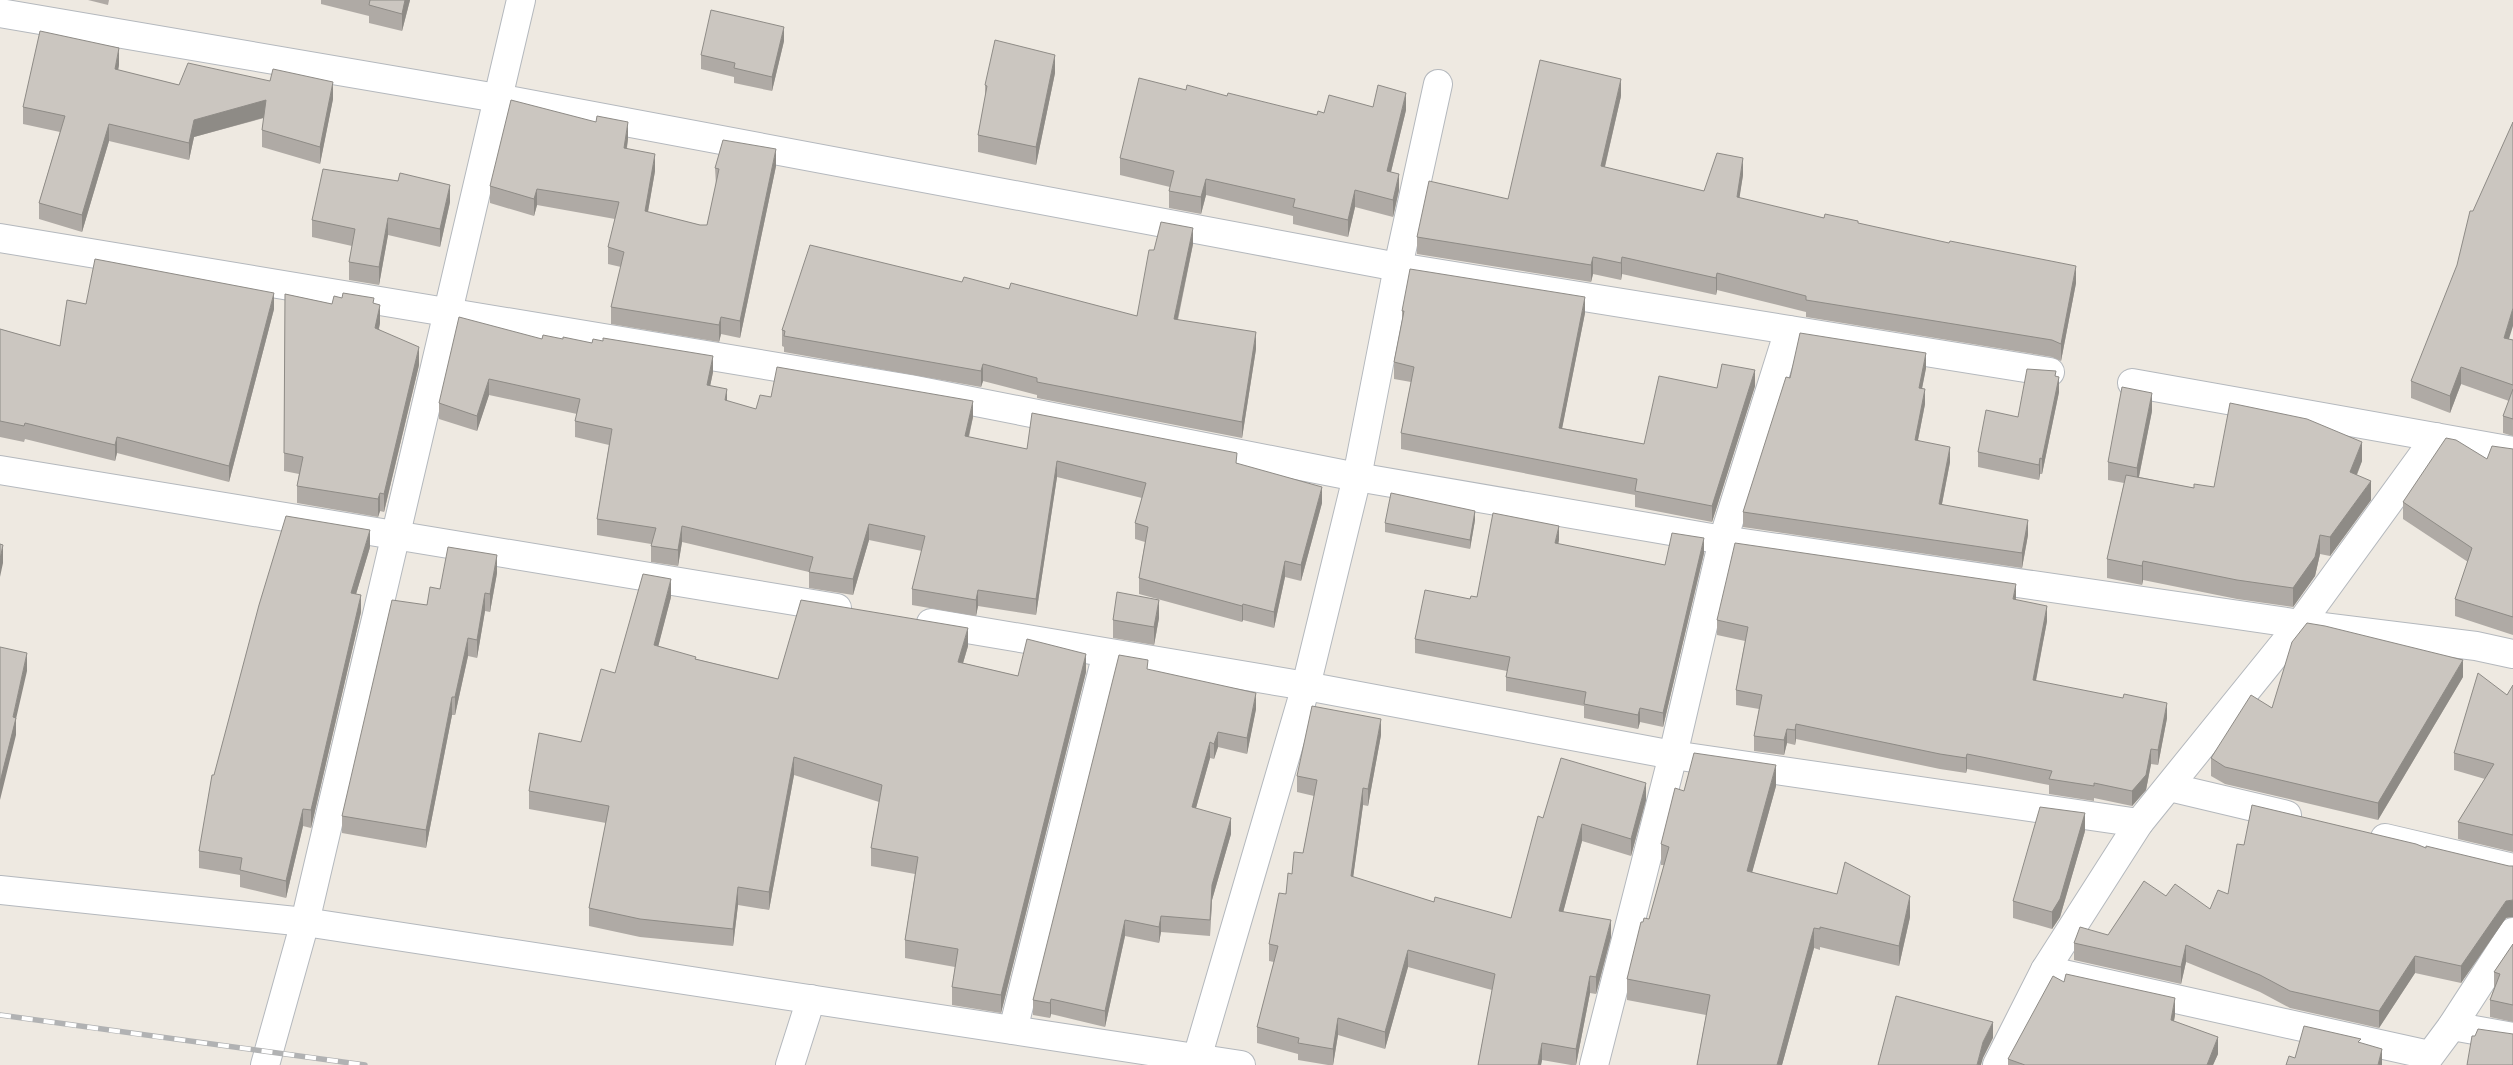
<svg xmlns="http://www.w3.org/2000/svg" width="2513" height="1065" font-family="Cabin,sans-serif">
<rect width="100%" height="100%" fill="#eee9e1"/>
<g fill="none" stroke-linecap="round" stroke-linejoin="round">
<defs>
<g id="minor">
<polyline points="0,13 497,98 1398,267 2050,372"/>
<polyline points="0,238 910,389 1357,477 1723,540 2300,624 2476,646 2513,654"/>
<polyline points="2132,383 2513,451"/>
<polyline points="0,470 837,608"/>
<polyline points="931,623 1306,686 1673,755 2139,823"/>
<polyline points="2169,787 2287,815"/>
<polyline points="2385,838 2513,868"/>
<polyline points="0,890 305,922 1241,1065"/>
<polyline points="2045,970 2429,1055"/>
<polyline points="2452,1026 2513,1037"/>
<polyline points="1013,1030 1107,653"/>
<polyline points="1197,1058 1306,686 1357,477 1398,267 1438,84"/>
<polyline points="265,1065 305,922 521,0"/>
<polyline points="790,1065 811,999"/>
<polyline points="1594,1065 1673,755 1723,540 1789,330"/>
<polyline points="1997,1065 2045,970 2139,823 2300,624 2436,437"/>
<polyline points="2423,1065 2452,1026 2513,932"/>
</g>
</defs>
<use href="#minor" stroke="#b4b8bd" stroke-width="30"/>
<use href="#minor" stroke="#fff" stroke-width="28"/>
<defs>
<polyline id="rail" points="0,1015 365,1065"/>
</defs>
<use href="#rail" stroke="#b1b2b3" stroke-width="5.5"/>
<use href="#rail" stroke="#fff" stroke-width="4" stroke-dasharray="11" stroke-linecap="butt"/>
</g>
<g fill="#afaaa5">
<polygon points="88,0 109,0 108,5"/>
<polygon points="321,0 410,0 402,31 369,23 369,16 321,4"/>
<polygon points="784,41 772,91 734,83 734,77 701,69 701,55"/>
<polygon points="119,65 118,70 179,85 333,99 320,164 262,147 262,130 264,118 194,137 189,160 109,141 82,232 39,219 39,203 60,132 23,124 23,107"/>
<polygon points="1055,73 1036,165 978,152 978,135 985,99 985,85"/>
<polygon points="1186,90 1227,96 1317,115 1373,107 1406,110 1391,172 1399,190 1393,217 1355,207 1348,237 1293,224 1293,216 1206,195 1201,214 1169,208 1169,191 1170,187 1120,175 1120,158"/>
<polygon points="1621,96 1605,167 1704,191 1743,175 1739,198 1824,218 1858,224 2076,283 2061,361 2052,357 1806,317 1806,312 1717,290 1716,295 1622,274 1621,280 1593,274 1591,282 1417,254 1417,237 1508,199"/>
<polygon points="628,139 627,148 655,171 648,212 700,225 707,225 716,185 715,168 776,166 740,338 721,334 719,342 611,324 611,307 621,267 608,264 608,247 615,219 537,205 534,216 490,203 490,186"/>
<polygon points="450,202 440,247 388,235 379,285 349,280 349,262 352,246 312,237 312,220"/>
<polygon points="1193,244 1178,320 1256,349 1242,438 1037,398 1037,395 983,381 981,387 784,352 784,347 782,346 782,330 962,282 1009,289 1137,316 1154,250"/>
<polygon points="285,294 332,304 374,304 380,323 379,329 419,365 384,512 380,511 378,517 297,503 297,486 299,474 284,471"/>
<polygon points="86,304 274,309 229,482 117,453 115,461 25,439 24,442 0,437 0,329 60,346"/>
<polygon points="1402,311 1585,313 1562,428 1644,444 1717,388 1755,386 1712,522 1635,507 1635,495 1401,449 1401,433 1411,382 1394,379 1394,362 1402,321"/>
<polygon points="542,339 563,339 592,343 603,341 713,372 710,386 727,401 756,409 771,397 973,417 969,437 1027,449 1237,463 1322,503 1301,581 1285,577 1274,628 1243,620 1242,622 1139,594 1139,578 1145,542 1135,539 1135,523 1142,498 1057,477 1036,615 978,606 976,616 912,605 912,589 922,551 869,540 853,595 809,588 809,572 682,542 678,566 651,562 651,544 597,535 597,519 609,445 575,437 575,421 577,414 489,395 477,431 439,419 439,403"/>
<polygon points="2509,339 2513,340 2513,436 2503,433 2503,416 2509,401 2461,384 2450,413 2411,398 2411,381"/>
<polygon points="1926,368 1922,389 1925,404 1918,440 1950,462 1942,504 2028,535 2022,568 1743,527 1743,512 1790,378"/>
<polygon points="2056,376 2059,392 2042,474 2040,474 2039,480 1978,467 1978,452 2018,417"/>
<polygon points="2152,411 2139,477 2194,488 2214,487 2362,461 2357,475 2371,500 2330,556 2320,554 2315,576 2293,607 2237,599 2143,580 2142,585 2107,578 2107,559 2124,483 2108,480 2108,462"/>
<polygon points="2511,449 2513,449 2513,635 2455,616 2455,599 2468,562 2403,519 2403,502 2487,459"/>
<polygon points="1475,520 1470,549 1385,532 1385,523"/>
<polygon points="1559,540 1558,544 1665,565 1704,553 1663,727 1640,722 1638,729 1584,718 1584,706 1506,691 1506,677 1507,671 1415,653 1415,639 1470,599 1477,597"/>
<polygon points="370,547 356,594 361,612 311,828 303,826 286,898 240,887 240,875 199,868 199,851 214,775"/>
<polygon points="497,573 490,612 485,611 477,658 468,656 455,715 452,715 426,848 342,833 342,816 427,605 440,589"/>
<polygon points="671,597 658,646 696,659 778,679 968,646 963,663 1018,676 1086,672 1001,1013 952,1005 952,987 955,967 905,958 905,940 915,874 871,866 871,848 879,802 794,775 769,910 738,905 733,946 640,937 589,926 589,908 606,823 529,809 529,791 581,742 615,673"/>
<polygon points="2016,600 2047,621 2036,681 2167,718 2158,765 2151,764 2146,790 2132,806 2094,798 2094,801 2049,794 2049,785 1967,769 1966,773 1940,769 1796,739 1795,745 1787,743 1784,755 1754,751 1754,736 1759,709 1736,705 1736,690 1745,641 1717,635 1717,620"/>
<polygon points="1159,618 1154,645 1113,638 1113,620"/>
<polygon points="1148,670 1256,709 1247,754 1218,747 1214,759 1210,758 1196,808 1231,834 1212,900 1210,936 1161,932 1159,943 1125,936 1105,1027 1051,1014 1050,1018 1033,1015 1033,1000"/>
<polygon points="2463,677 2378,820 2225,784 2211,776 2211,758 2272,708"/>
<polygon points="2513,685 2513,852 2458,839 2458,822 2485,779 2454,770 2454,753 2507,695"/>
<polygon points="1381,735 1368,806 1363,805 1353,877 1434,902 1511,918 1543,818 1646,800 1631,856 1582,841 1563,912 1611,937 1596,994 1590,993 1576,1065 1571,1065 1542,1060 1541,1065 1478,1065 1492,990 1408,967 1385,1049 1338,1035 1333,1065 1328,1065 1298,1060 1298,1054 1257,1043 1257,1027 1274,962 1269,961 1269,944 1292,874 1303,853 1314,796 1297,792 1297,776"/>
<polygon points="1776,786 1752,872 1910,917 1899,966 1820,947 1820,950 1814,948 1782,1065 1697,1065 1706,1015 1627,1000 1627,979 1643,922 1649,919 1664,865 1661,865 1661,844 1684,791"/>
<polygon points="2085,831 2060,917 2052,929 2013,918 2013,901"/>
<polygon points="2228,894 2506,918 2461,983 2415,973 2379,1028 2290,1008 2260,992 2186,962 2181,984 2074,960 2074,943 2108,935 2166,896 2210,909"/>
<polygon points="2513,944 2513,1022 2490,1017 2490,1000 2494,988 2494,972"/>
<polygon points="2064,982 2175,1015 2174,1021 2218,1054 2213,1065 2008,1065 2008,1059"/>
</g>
<g fill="#8e8b86">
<polygon points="405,0 410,0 402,31 402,14"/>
<polygon points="784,27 784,41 772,91 772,77"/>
<polygon points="119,48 119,65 115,86 115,69"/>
<polygon points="1055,55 1055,73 1036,165 1036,147"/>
<polygon points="1621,79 1621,96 1601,183 1601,166"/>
<polygon points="333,82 333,99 320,164 320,147"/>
<polygon points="1406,93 1406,110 1387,188 1387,171"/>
<polygon points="266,100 266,117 194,137 189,160 189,143 194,120"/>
<polygon points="628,122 628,139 624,164 624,148"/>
<polygon points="109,124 109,141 82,232 82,215"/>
<polygon points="776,149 776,166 740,338 740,321"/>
<polygon points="655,154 655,171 645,228 645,211"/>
<polygon points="1743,158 1743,175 1737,214 1737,197"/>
<polygon points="1399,174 1399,190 1393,217 1393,200"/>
<polygon points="1206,179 1206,195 1201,214 1201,197"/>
<polygon points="450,185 450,202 440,247 440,229"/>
<polygon points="537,189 537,205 534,216 534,199"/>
<polygon points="1355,190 1355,207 1348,237 1348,220"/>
<polygon points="388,218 388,235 379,285 379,267"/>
<polygon points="1193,228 1193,244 1174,336 1174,319"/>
<polygon points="1593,257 1593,274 1591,282 1591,265"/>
<polygon points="1622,257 1622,274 1621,280 1621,263"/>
<polygon points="2076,266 2076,283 2061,361 2061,344"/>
<polygon points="1717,273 1717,290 1716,295 1716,278"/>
<polygon points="274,293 274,309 229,482 229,466"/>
<polygon points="1585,297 1585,313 1559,444 1559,428"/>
<polygon points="380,305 380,323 375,345 375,328"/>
<polygon points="2513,308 2513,326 2504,355 2504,338"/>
<polygon points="721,317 721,334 719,342 719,325"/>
<polygon points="1256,332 1256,349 1242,438 1242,422"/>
<polygon points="419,347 419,365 384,512 384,494"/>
<polygon points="1926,353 1926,368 1919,403 1919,388"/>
<polygon points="713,356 713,372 707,401 707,385"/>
<polygon points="983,364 983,381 981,387 981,371"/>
<polygon points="2461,367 2461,384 2450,413 2450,396"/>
<polygon points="1755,370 1755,386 1712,522 1712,506"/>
<polygon points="2059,377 2059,392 2042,474 2042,459"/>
<polygon points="489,379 489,395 477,431 477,416"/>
<polygon points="727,389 727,405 725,400"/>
<polygon points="1925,389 1925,404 1915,455 1915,440"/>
<polygon points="2152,393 2152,411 2137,486 2137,468"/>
<polygon points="973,401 973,417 965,452 965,436"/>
<polygon points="117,437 117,453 115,461 115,445"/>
<polygon points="2362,442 2362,461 2350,491 2350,472"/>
<polygon points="1950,447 1950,462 1939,519 1939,504"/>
<polygon points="2040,458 2040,474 2039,480 2039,465"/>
<polygon points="1057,461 1057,477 1036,615 1036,599"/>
<polygon points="2371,481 2371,500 2330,556 2330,537"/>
<polygon points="1322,487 1322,503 1301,581 1301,565"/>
<polygon points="380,493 380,511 378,517 378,499"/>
<polygon points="1475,511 1475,520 1470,549 1470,540"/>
<polygon points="2028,520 2028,535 2022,568 2022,553"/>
<polygon points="869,524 869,540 853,595 853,579"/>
<polygon points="682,526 682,542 678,566 678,550"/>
<polygon points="1559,526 1559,540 1555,558 1555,543"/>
<polygon points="370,530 370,547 351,611 351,593"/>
<polygon points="2320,535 2320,554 2315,576 2293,607 2293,588"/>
<polygon points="1704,538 1704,553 1663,727 1663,713"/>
<polygon points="3,545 3,563 0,577 0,559"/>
<polygon points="497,555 497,573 490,612 490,594"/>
<polygon points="1285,561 1285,577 1274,628 1274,612"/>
<polygon points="2143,561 2143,580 2142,585 2142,566"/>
<polygon points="671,579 671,597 654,663 654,645"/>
<polygon points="2016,584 2016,598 2013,614 2013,599"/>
<polygon points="978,590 978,606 976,616 976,600"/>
<polygon points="485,593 485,611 477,658 477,640"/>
<polygon points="361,595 361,612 311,828 311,810"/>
<polygon points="1159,600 1159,618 1154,645 1154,627"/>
<polygon points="1243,604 1243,620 1242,622 1242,606"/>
<polygon points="2047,606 2047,621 2033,695 2033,680"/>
<polygon points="968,628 968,646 958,680 958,662"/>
<polygon points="468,638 468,656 455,715 455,697"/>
<polygon points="27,653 27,671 16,719 16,735 0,800 0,782 13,717"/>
<polygon points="1086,654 1086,672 1001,1013 1001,995"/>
<polygon points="2463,660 2463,677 2378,820 2378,803"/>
<polygon points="1256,693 1256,709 1247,754 1247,738"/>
<polygon points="452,697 452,715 426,848 426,830"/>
<polygon points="2167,703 2167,718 2158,765 2158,750"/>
<polygon points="1640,708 1640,722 1638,729 1638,715"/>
<polygon points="1381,719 1381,735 1368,806 1368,789"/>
<polygon points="1796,724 1796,739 1795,745 1795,730"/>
<polygon points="1787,729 1787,743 1784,755 1784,740"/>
<polygon points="1218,732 1218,747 1214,759 1214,744"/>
<polygon points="1210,742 1210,758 1192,822 1192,807"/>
<polygon points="2151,749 2151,764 2146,790 2132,806 2132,791"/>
<polygon points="1967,754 1967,769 1966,773 1966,758"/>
<polygon points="794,757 794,775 769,910 769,892"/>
<polygon points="1776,765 1776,786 1747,891 1747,871"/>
<polygon points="1646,783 1646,800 1631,856 1631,839"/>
<polygon points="1363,788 1363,805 1351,893 1351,876"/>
<polygon points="303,809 303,826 286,898 286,881"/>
<polygon points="2085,813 2085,831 2060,917 2052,929 2052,912"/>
<polygon points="1231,818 1231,834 1212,900 1210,936 1212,885"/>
<polygon points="1582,824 1582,841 1559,928 1559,911"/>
<polygon points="738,887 738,905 733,946 733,929"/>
<polygon points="1910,896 1910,917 1899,966 1899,946"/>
<polygon points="2513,900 2513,917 2506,918 2461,983 2461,966 2506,901"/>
<polygon points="1161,916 1161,932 1159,943 1159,927"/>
<polygon points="1125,920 1125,936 1105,1027 1105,1011"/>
<polygon points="1611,920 1611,937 1596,994 1596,977"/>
<polygon points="1814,928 1814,948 1782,1065 1777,1065"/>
<polygon points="2186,945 2186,962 2181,984 2181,967"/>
<polygon points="1408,950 1408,967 1385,1049 1385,1032"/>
<polygon points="2415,956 2415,973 2379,1028 2379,1011"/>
<polygon points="1590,976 1590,993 1576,1065 1576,1049"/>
<polygon points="2175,998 2175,1015 2171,1036 2171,1020"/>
<polygon points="1051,999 1051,1014 1050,1018 1050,1003"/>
<polygon points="1338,1018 1338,1035 1333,1065 1333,1049"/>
<polygon points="1993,1022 1993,1038 1983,1058 1981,1065 1977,1065 1983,1042"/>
<polygon points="2218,1037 2218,1054 2213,1065 2207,1065"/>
<polygon points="1542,1043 1542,1060 1541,1065 1538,1065"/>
<polygon points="2382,1049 2382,1065 2378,1065"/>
</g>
<g fill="#cbc6c0" stroke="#8e8b86">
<polygon points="370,0 405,0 402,14 369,5"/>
<polygon points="711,10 784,27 772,77 734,68 735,63 701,55"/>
<polygon points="40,31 119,48 115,69 179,85 188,63 270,81 273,69 333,82 320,147 262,130 266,100 194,120 189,143 109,124 82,215 39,203 65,116 23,107"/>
<polygon points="995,40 1055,55 1036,147 978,135 987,86 985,85"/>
<polygon points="1540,60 1621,79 1601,166 1704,191 1717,153 1743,158 1737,197 1824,218 1825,214 1858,221 1858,223 1949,243 1950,241 2076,266 2061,344 2052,340 1806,300 1806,296 1717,273 1716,278 1622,257 1621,263 1593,257 1591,265 1417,237 1429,181 1508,199"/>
<polygon points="1139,78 1186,90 1187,85 1227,96 1228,93 1317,115 1318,111 1324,113 1329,95 1373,107 1378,85 1406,93 1387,171 1399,174 1393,200 1355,190 1348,220 1293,207 1295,199 1206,179 1201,197 1169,191 1174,171 1120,158"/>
<polygon points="511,100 596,122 597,116 628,122 624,148 655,154 645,211 700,225 707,225 719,169 715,168 723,140 776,149 740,321 721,317 719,325 611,307 624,252 608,247 619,202 537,189 534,199 490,186"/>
<polygon points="2513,122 2513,308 2504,338 2513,340 2513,385 2461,367 2450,396 2411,381 2457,265 2470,211 2473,211"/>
<polygon points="323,169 398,181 400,173 450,185 440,229 388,218 379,267 349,262 355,229 312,220"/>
<polygon points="1161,222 1193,228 1174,319 1256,332 1242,422 1037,382 1037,378 983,364 981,371 784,336 785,331 782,330 810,245 962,282 964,277 1009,289 1011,283 1137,316 1149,250 1154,250"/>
<polygon points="95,259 274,293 229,466 117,437 115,445 25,423 24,426 0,421 0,329 60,346 67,300 86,304"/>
<polygon points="1410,269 1585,297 1559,428 1644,444 1659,376 1717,388 1722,364 1755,370 1712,506 1635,491 1637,479 1401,433 1414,367 1394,362 1404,311 1402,311"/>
<polygon points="343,293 374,298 373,303 380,305 375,328 419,347 384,494 380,493 378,499 297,486 303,457 284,453 285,294 332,304 334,296 342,298"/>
<polygon points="459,317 542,339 543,335 563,339 563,337 592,343 593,339 603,341 603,338 713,356 707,385 727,389 725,400 756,409 760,395 771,397 777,367 973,401 965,436 1027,449 1032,413 1237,453 1236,463 1322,487 1301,565 1285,561 1274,612 1243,604 1242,606 1139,578 1148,527 1135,523 1146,483 1057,461 1036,599 978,590 976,600 912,589 925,536 869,524 853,579 809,572 813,557 682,526 678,550 651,546 656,528 597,519 612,429 575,421 580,399 489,379 477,416 439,403"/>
<polygon points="1800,333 1926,353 1919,388 1925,389 1915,440 1950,447 1939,504 2028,520 2022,553 1743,512 1786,377 1790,378"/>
<polygon points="2027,369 2056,371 2055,376 2059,377 2042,459 2040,458 2039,465 1978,452 1986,410 2018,417"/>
<polygon points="2122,387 2152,393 2137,468 2108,462"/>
<polygon points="2513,389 2513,419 2503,416"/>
<polygon points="2230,403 2307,419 2362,442 2350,472 2371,481 2330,537 2320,535 2315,557 2293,588 2237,580 2143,561 2142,566 2107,559 2126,475 2194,488 2194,484 2214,487"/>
<polygon points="2446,438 2456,440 2487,459 2492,446 2513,449 2513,617 2455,599 2472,548 2403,502"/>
<polygon points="1391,493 1475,511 1470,540 1385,523"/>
<polygon points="1493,513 1559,526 1555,543 1665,565 1672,533 1704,538 1663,713 1640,708 1638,715 1584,704 1586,692 1506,677 1510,657 1415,639 1425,590 1470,599 1471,596 1477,597"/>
<polygon points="286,516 370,530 351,593 361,595 311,810 303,809 286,881 240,870 242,858 199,851 212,775 214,775 259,605"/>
<polygon points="1735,543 2016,584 2013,599 2047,606 2033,680 2123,698 2124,694 2167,703 2158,750 2151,749 2146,775 2132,791 2094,783 2094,786 2049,779 2052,771 1967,754 1966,758 1940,754 1796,724 1795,730 1787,729 1784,740 1754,736 1762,695 1736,690 1748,627 1717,620"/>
<polygon points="0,544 3,545 0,559"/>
<polygon points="448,547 497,555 490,594 485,593 477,640 468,638 455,697 452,697 426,830 342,816 392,600 427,605 430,587 440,589"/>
<polygon points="643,574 671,579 654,645 696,657 695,659 778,679 801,600 968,628 958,662 1018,676 1027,639 1086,654 1001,995 952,987 958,949 905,940 918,857 871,848 882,785 794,757 769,892 738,887 733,929 640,919 589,908 609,806 529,791 539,733 581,742 601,669 615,673"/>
<polygon points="1117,592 1159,600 1154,627 1113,620"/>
<polygon points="2307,623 2325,626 2463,660 2378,803 2225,767 2211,758 2251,695 2272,708 2292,642"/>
<polygon points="0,647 27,653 13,717 16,718 0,782"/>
<polygon points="1119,655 1148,660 1147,669 1256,693 1247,738 1218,732 1214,744 1210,742 1192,807 1231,818 1212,885 1210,920 1161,916 1159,927 1125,920 1105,1011 1051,999 1050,1003 1033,1000"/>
<polygon points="2478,673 2507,695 2513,685 2513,835 2458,822 2494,764 2454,753"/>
<polygon points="1312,706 1381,719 1368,789 1363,788 1351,876 1434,902 1435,897 1511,918 1538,816 1543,818 1561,758 1646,783 1631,839 1582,824 1559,911 1611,920 1596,977 1590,976 1576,1049 1542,1043 1538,1065 1478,1065 1495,974 1408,950 1385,1032 1338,1018 1333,1049 1298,1043 1299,1038 1257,1027 1278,946 1269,944 1279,893 1286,894 1288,873 1292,874 1294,852 1303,853 1317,780 1297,776"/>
<polygon points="1694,753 1776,765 1747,871 1837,894 1845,862 1910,896 1899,946 1820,927 1820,929 1814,928 1777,1065 1697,1065 1710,995 1627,979 1641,922 1643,922 1644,918 1649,919 1669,847 1661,844 1675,788 1684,791"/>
<polygon points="2252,805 2416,844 2426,848 2426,846 2509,866 2513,866 2513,900 2506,901 2461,966 2415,956 2379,1011 2290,991 2260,975 2186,945 2181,967 2074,943 2080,927 2108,935 2144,881 2166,896 2175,884 2210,909 2218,890 2228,894 2237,844 2244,845"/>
<polygon points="2040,807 2085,813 2060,899 2052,912 2013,901"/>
<polygon points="2513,944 2513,1005 2490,1000 2500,974 2494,972"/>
<polygon points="2066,974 2175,998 2171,1020 2218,1037 2207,1065 2025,1065 2008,1059 2053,976 2064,982"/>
<polygon points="1896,996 1993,1022 1983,1042 1977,1065 1878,1065"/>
<polygon points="2304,1026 2361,1039 2358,1042 2382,1049 2378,1065 2286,1065 2289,1056 2295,1058"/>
<polygon points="2478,1029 2513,1034 2513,1065 2467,1065 2472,1036 2475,1036"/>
</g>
</svg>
